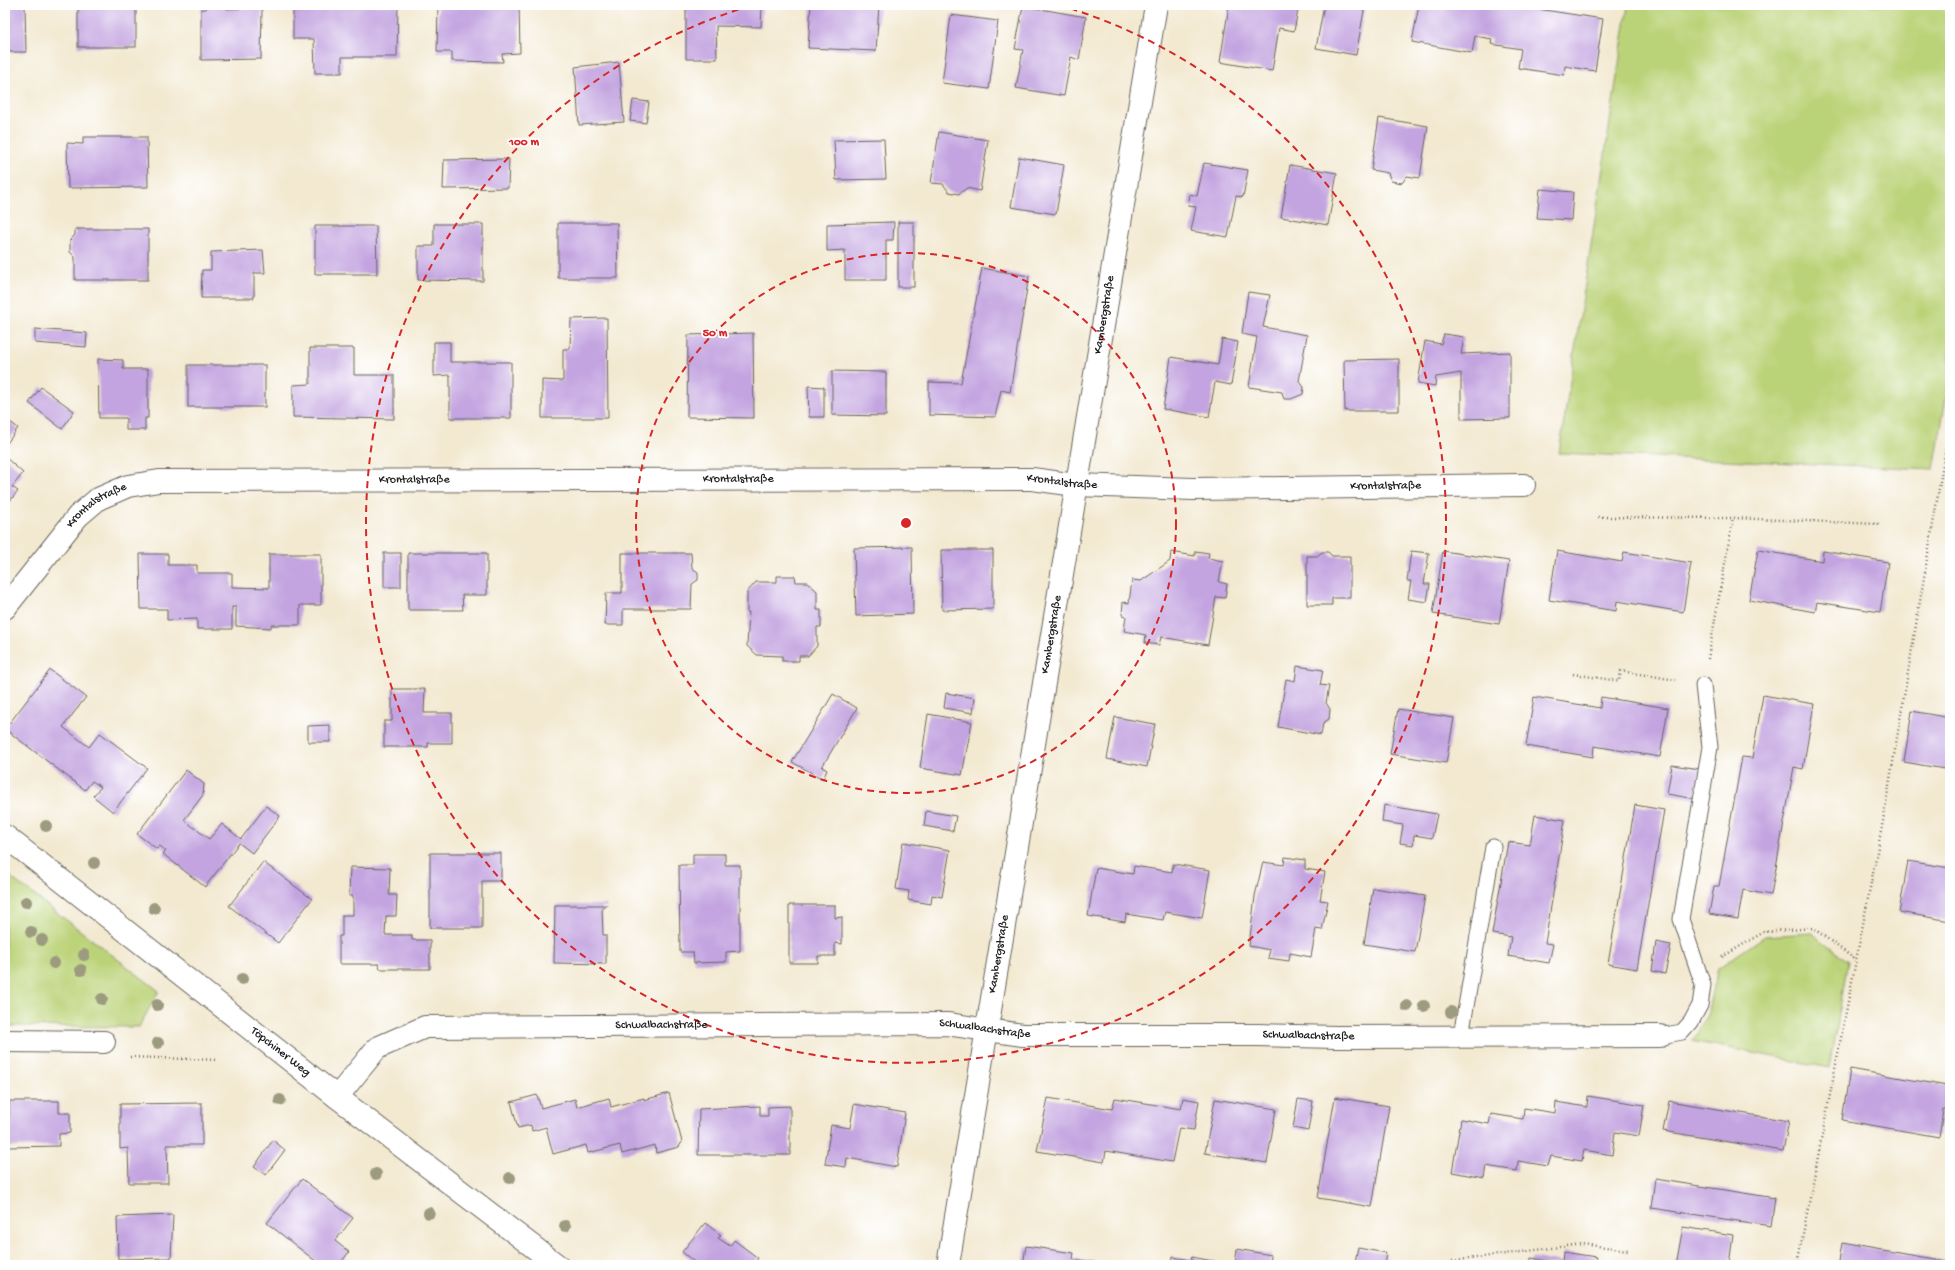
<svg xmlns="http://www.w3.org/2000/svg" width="1955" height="1270" font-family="'Gochi Hand',sans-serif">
<rect width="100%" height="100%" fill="#fff"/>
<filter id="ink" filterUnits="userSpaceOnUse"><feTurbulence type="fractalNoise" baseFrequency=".025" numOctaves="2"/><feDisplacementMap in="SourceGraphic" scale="8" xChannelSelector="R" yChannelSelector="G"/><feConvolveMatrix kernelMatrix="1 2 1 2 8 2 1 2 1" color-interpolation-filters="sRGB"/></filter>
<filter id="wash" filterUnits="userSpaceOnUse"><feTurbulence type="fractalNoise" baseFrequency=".012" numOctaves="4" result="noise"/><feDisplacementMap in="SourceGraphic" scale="16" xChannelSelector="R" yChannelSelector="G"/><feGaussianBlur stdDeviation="0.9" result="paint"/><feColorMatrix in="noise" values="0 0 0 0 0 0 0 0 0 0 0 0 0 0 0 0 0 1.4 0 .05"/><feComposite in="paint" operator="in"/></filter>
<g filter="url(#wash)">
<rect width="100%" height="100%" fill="#f3e9d1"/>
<g fill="#bbd378" stroke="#6c784a">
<polygon points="1628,5 1950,5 1950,375 1934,469 1559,453"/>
<polygon points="5,873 159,991 139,1027 5,1026"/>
<polygon points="1812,933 1848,961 1830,1068 1692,1041 1708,1015 1718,968 1765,936"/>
</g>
<g id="blocks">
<g fill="#c3a4e0">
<polygon points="5,5 25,5 26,52 5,52"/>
<rect x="78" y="5" width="58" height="42"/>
<polygon points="206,5 227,5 227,9 262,8 261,59 201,60 201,9 206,9"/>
<polygon points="293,5 398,5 397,57 342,57 342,73 315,73 314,39 293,39"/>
<polygon points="438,5 519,5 520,53 502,54 503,62 452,61 452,52 437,52"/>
<polygon points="686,5 762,5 761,27 716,26 717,59 686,59"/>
<polygon points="811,5 879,5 876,51 808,48"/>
<polygon points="1229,5 1299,5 1294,31 1279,28 1272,71 1220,62"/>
<polygon points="1324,5 1365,5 1356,55 1316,48"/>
<polygon points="1419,5 1531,5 1531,8 1603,19 1595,71 1565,66 1564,75 1518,68 1521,49 1491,44 1492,39 1475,36 1472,53 1412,42"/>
<polygon points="1023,6 1086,17 1079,60 1071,57 1064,96 1016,88 1023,50 1015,49"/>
<polygon points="951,15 998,21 989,89 942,83"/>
<polygon points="619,62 624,122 579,125 575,67"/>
<polygon points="633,100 649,102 646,123 630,121"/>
<polygon points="1379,118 1428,126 1420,178 1407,176 1402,183 1391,181 1388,173 1371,170"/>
<polygon points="939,132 988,140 980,191 967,188 959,194 949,192 943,184 931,183"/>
<polygon points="83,137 147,137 148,187 68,188 67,143 83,144"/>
<polygon points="884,139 886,179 836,180 834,140"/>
<polygon points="1019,157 1064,165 1056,214 1011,207"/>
<polygon points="509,159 508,188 443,189 444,160"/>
<polygon points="1204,163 1248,170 1243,197 1236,196 1228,237 1191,231 1196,207 1188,206 1190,194 1197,196"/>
<polygon points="1290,165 1337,173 1328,225 1281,217"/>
<polygon points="1540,189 1573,192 1571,220 1537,218"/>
<polygon points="894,222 893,240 886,240 886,280 845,280 845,250 827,251 827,224"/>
<rect x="898" y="222" width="16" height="65"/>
<polygon points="558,223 617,223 618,278 558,278"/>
<polygon points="434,224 483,224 483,281 418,280 418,246 434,246"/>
<polygon points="315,226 376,226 377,274 315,274"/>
<polygon points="75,229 148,229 148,280 75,280 75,257 70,252 70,240 75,235"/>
<polygon points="263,250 265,273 254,273 254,298 201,298 202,270 211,270 211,252"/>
<polygon points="982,268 1029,276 1010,392 1001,390 995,417 929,415 929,382 961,383"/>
<polygon points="1248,292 1270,295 1263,327 1307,335 1299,381 1304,387 1303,394 1291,399 1284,399 1282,392 1249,387 1257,337 1242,334"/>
<polygon points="607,318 608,418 542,418 542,380 563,381 563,349 570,349 571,319"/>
<polygon points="35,329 87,333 86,347 35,343"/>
<polygon points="753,333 754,418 687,417 688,335"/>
<polygon points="1444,334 1464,337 1461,354 1510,352 1510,418 1461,419 1461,373 1436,377 1435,386 1418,383 1425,341 1441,344"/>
<polygon points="1222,339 1238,342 1231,385 1215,382 1209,417 1163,409 1171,357 1218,365"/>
<polygon points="434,342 450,342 450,362 511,362 511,418 450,418 450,375 434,376"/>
<polygon points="310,348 354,348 354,375 394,375 394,419 293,417 293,385 310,384"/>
<polygon points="98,359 123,360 123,369 148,369 148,418 145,418 145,430 126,430 126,418 99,418"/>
<polygon points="1399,359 1399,411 1345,411 1344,360"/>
<rect x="188" y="365" width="77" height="42"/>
<polygon points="832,371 886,372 886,416 832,415"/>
<polygon points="808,386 824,387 824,417 809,417"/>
<polygon points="41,387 74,411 62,429 29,403"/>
<polygon points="5,418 18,428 5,446"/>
<polygon points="5,457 23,473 12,487 18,491 5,507"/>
<polygon points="912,547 913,614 856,616 854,548"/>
<polygon points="941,550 993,550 993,609 942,610"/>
<polygon points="1758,550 1822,561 1823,551 1888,562 1880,612 1817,602 1815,612 1749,600"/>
<polygon points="1195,551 1209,553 1208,558 1223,561 1219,582 1227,584 1225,598 1216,597 1208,645 1161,637 1159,645 1145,643 1146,635 1124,631 1126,616 1122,615 1123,602 1129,603 1132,580 1141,581 1170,561 1171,552 1195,556"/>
<polygon points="1411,551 1429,553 1424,584 1430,584 1427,602 1408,599 1411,581 1407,581"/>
<polygon points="1443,551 1509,561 1499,624 1433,614"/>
<polygon points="1557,551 1622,562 1624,552 1691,563 1683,612 1617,601 1616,611 1549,600"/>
<polygon points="1322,552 1328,552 1332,556 1350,556 1350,598 1332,598 1332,605 1307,605 1307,556 1317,556"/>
<rect x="384" y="553" width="17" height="34"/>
<polygon points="408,553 487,553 487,595 462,595 463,610 408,610"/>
<polygon points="622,553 691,553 692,568 698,572 698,580 692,584 691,609 623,609 623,625 605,625 606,593 622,593"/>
<polygon points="140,554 168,554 168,565 197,565 197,573 232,573 232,587 269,588 269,554 321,554 321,605 300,605 300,625 271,625 271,628 236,626 236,607 232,607 232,629 197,629 197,619 167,620 167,609 141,609"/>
<polygon points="777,576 795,576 796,582 807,582 817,591 817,610 821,610 821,627 817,627 817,646 808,656 799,656 799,661 782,661 782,656 757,655 747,646 749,612 747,612 747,592 756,582 777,582"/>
<polygon points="1297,666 1323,670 1320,685 1329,686 1326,703 1330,709 1329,719 1323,723 1321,735 1278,727 1286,679 1295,681"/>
<polygon points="50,670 86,697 63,727 89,747 100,733 147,768 113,812 93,796 101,787 92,781 85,790 5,729"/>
<polygon points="392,689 425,689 424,713 452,713 452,743 428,743 428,747 384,747 384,721 392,721"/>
<polygon points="946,693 975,698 973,713 944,708"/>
<polygon points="833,694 857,708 822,767 827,770 823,779 792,762"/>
<polygon points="1763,695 1814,704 1803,769 1794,767 1771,895 1743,890 1738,919 1709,914 1714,886 1719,886 1742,757 1752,758"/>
<polygon points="1534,697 1600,708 1601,697 1668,708 1660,757 1594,746 1593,757 1526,746"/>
<polygon points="1398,709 1454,718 1446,763 1390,754"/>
<polygon points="1912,711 1950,718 1950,770 1904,762"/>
<polygon points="928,714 972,722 962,775 920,768"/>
<polygon points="1115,717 1155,724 1147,767 1107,759"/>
<polygon points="330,725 330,742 308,742 308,726"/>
<polygon points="1672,765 1700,769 1696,799 1667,794"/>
<polygon points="186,770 204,784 203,795 184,820 209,839 222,824 241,839 266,806 280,816 252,853 239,843 205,887 163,854 166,851 160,846 157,849 137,834"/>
<polygon points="1384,805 1437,814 1432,838 1414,835 1413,845 1400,843 1403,825 1382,822"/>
<polygon points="1635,805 1664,810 1637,969 1608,964"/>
<polygon points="926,811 956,816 953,831 924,826"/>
<polygon points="1535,815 1565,820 1545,943 1553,944 1549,963 1508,956 1511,937 1492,934 1508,842 1530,845"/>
<polygon points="903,842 950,850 942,897 932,895 931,904 908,900 909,891 896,889"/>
<polygon points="430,853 501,853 501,881 482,881 482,928 430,928"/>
<polygon points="693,854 725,854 725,865 740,865 740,951 726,952 726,962 694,963 693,952 680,952 679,865 693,865"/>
<polygon points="1285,857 1305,860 1305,869 1325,872 1320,900 1328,901 1322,930 1316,929 1311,957 1290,953 1289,961 1268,958 1270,950 1249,946 1255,896 1263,862 1284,865"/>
<polygon points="1908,861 1950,868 1950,921 1899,912"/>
<polygon points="263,862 312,899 278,943 229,906"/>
<polygon points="1173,864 1210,870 1202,918 1165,912 1163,920 1126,914 1125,922 1088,916 1096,868 1133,874 1134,866 1172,872"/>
<polygon points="350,867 390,868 389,895 397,895 396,916 386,916 385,935 412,935 412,940 430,940 430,969 380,969 379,964 339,964 339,936 342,936 342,915 353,915 353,896 349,896"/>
<polygon points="1373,888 1425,896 1415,952 1364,944"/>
<polygon points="555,905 607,905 606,907 602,907 603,935 606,935 606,964 554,963"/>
<polygon points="789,905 835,905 835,918 842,917 842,944 835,943 835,956 818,956 818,963 789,963"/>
<polygon points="1656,942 1671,945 1665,974 1652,971"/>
<polygon points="1850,1069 1947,1086 1950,1074 1950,1111 1943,1110 1939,1137 1842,1120"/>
<polygon points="669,1093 682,1142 679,1147 656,1153 655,1145 622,1154 620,1145 588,1153 586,1145 553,1154 546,1127 532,1131 531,1125 518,1128 511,1102 537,1095 541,1108 575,1099 577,1107 609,1098 611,1107 644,1098 644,1100"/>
<polygon points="1588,1096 1644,1105 1639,1136 1615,1132 1612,1155 1584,1150 1582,1161 1551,1156 1548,1166 1518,1161 1517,1171 1486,1166 1484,1178 1452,1172 1461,1119 1489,1124 1491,1114 1523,1119 1524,1108 1555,1113 1556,1102 1587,1107"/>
<polygon points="1335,1097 1389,1106 1372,1207 1318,1198"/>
<polygon points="1048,1098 1112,1109 1115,1098 1181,1109 1183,1098 1199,1101 1194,1130 1179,1128 1172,1162 1106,1151 1104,1162 1037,1151"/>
<polygon points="1215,1099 1276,1109 1267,1163 1205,1153"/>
<polygon points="1298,1099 1313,1101 1308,1131 1293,1128"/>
<polygon points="9,1101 59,1101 59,1113 70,1113 70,1133 59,1134 59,1146 9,1147 9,1128 5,1128 5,1117 9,1117"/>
<polygon points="1669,1101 1789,1121 1783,1151 1663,1131"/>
<polygon points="202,1103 202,1145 167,1145 168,1183 129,1183 128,1148 120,1149 120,1104"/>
<polygon points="854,1104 905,1113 897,1167 847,1158 846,1167 825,1164 831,1125 850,1128"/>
<polygon points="760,1106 760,1116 768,1116 768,1107 790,1106 790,1155 698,1155 699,1109"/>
<polygon points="273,1140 285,1150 266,1175 254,1167"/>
<polygon points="302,1179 353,1218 335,1241 349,1252 339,1265 317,1265 318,1263 267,1223"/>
<polygon points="1655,1179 1775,1198 1771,1226 1651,1208"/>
<polygon points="173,1215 171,1258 118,1259 117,1217"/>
<polygon points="705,1223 721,1235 718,1238 730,1246 734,1240 758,1258 755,1262 760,1265 698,1265 682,1252"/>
<polygon points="1683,1227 1733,1235 1729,1265 1676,1265"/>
<polygon points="1842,1243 1950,1262 1950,1265 1838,1265"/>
<polygon points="1026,1246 1074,1253 1073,1259 1100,1263 1100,1265 1023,1265"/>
<polygon points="1358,1248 1386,1253 1384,1265 1355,1263"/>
<polygon points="1237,1249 1271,1255 1270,1265 1235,1265"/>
<polygon points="1563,1252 1596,1257 1594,1265 1530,1265 1531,1258 1562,1263"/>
<polygon points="1173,1257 1191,1260 1192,1257 1233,1265 1172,1265"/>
</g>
</g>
</g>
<g filter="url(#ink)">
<use href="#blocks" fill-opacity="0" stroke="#67645b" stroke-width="1"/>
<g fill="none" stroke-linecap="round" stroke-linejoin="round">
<defs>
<g id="service">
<polyline points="1461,1036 1493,847"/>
<polyline points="1660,1036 1682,1032 1691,1022 1700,1005 1703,985 1681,919 1710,747 1703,685"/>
</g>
<g id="minor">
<path id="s1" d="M 5,608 L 78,516 L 98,499 L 128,486 L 159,481 L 1032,479 L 1076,485 L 1193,489 L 1524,485"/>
<polyline points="5,1041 104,1042"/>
<path id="s2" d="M 337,1097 L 377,1048 L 425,1027 L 947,1024 L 1023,1035 L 1257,1035 L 1336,1037 L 1660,1036"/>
<path id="s3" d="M 948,1265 L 1156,5"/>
</g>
<g id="tertiary">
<path id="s4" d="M 5,836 L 337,1097 L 557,1265"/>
</g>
</defs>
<use href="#service" stroke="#67645b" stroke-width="17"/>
<use href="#minor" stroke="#67645b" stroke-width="24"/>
<use href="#tertiary" stroke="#67645b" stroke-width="24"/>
<g stroke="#67645b" stroke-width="2.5" stroke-dasharray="1 3" stroke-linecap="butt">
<polyline points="1946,448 1950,448"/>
<polyline points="1598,517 1733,518"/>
<polyline points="1708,659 1733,518 1879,524"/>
<polyline points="1573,674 1619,681 1621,671 1676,680"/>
<polyline points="1722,957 1764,932 1813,928 1856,960"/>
<polyline points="130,1057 218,1060"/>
<polyline points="1452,1261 1582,1244 1628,1250"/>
<polyline points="1797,1265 1883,821 1950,423"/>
</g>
<use href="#service" stroke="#fff" stroke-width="15"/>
<use href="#minor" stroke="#fff" stroke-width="22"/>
<use href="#tertiary" stroke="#fff" stroke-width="22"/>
</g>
<g fill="#9c9b7f">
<circle cx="46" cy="826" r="6"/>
<circle cx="94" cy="863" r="6"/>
<circle cx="26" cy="902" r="6"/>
<circle cx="154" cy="908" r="6"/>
<circle cx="31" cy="932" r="6"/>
<circle cx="42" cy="940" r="6"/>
<circle cx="84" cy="955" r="6"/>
<circle cx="54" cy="963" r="6"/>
<circle cx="81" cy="970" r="6"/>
<circle cx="242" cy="979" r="6"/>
<circle cx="102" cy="999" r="6"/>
<circle cx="157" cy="1005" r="6"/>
<circle cx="1407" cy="1006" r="6"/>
<circle cx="1424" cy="1006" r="6"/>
<circle cx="1451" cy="1012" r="6"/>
<circle cx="158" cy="1043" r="6"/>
<circle cx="280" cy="1100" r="6"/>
<circle cx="376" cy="1174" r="6"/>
<circle cx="510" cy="1178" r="6"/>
<circle cx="429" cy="1213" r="6"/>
<circle cx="565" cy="1226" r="6"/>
</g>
</g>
<g fill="none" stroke="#d62828" stroke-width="2" stroke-dasharray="7 5">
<circle cx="906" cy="523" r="270"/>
<path d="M1059 5A540 540 0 1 1 753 5"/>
</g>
<g text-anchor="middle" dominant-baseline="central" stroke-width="3.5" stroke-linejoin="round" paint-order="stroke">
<g font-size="12" fill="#1c1c1c" stroke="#fff">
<text stroke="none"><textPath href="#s3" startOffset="963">Kambergstraße</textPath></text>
<text stroke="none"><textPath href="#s1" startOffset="463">Krontalstraße</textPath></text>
<text stroke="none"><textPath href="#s1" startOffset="787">Krontalstraße</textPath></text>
<text stroke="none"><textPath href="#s1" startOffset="1111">Krontalstraße</textPath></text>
<text stroke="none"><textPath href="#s1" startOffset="1435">Krontalstraße</textPath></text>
<text stroke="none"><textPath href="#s1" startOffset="139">Krontalstraße</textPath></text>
<text stroke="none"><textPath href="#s3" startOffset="639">Kambergstraße</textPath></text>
<text stroke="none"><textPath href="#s3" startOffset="315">Kambergstraße</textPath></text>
<text stroke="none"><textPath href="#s2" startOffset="352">Schwalbachstraße</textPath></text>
<text stroke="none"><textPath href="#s2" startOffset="676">Schwalbachstraße</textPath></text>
<text stroke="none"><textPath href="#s2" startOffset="1000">Schwalbachstraße</textPath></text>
<text stroke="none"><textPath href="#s4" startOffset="350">Töpchiner Weg</textPath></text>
</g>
</g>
<circle cx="906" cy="523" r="6" fill="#d62828" stroke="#fff" stroke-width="2"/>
<g font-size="12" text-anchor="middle" font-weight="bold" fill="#d62828" stroke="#fff" stroke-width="3.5" stroke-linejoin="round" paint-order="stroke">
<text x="524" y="145">100 m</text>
<text x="715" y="336">50 m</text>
</g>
<rect width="1955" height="1270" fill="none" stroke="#fff" stroke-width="20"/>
</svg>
